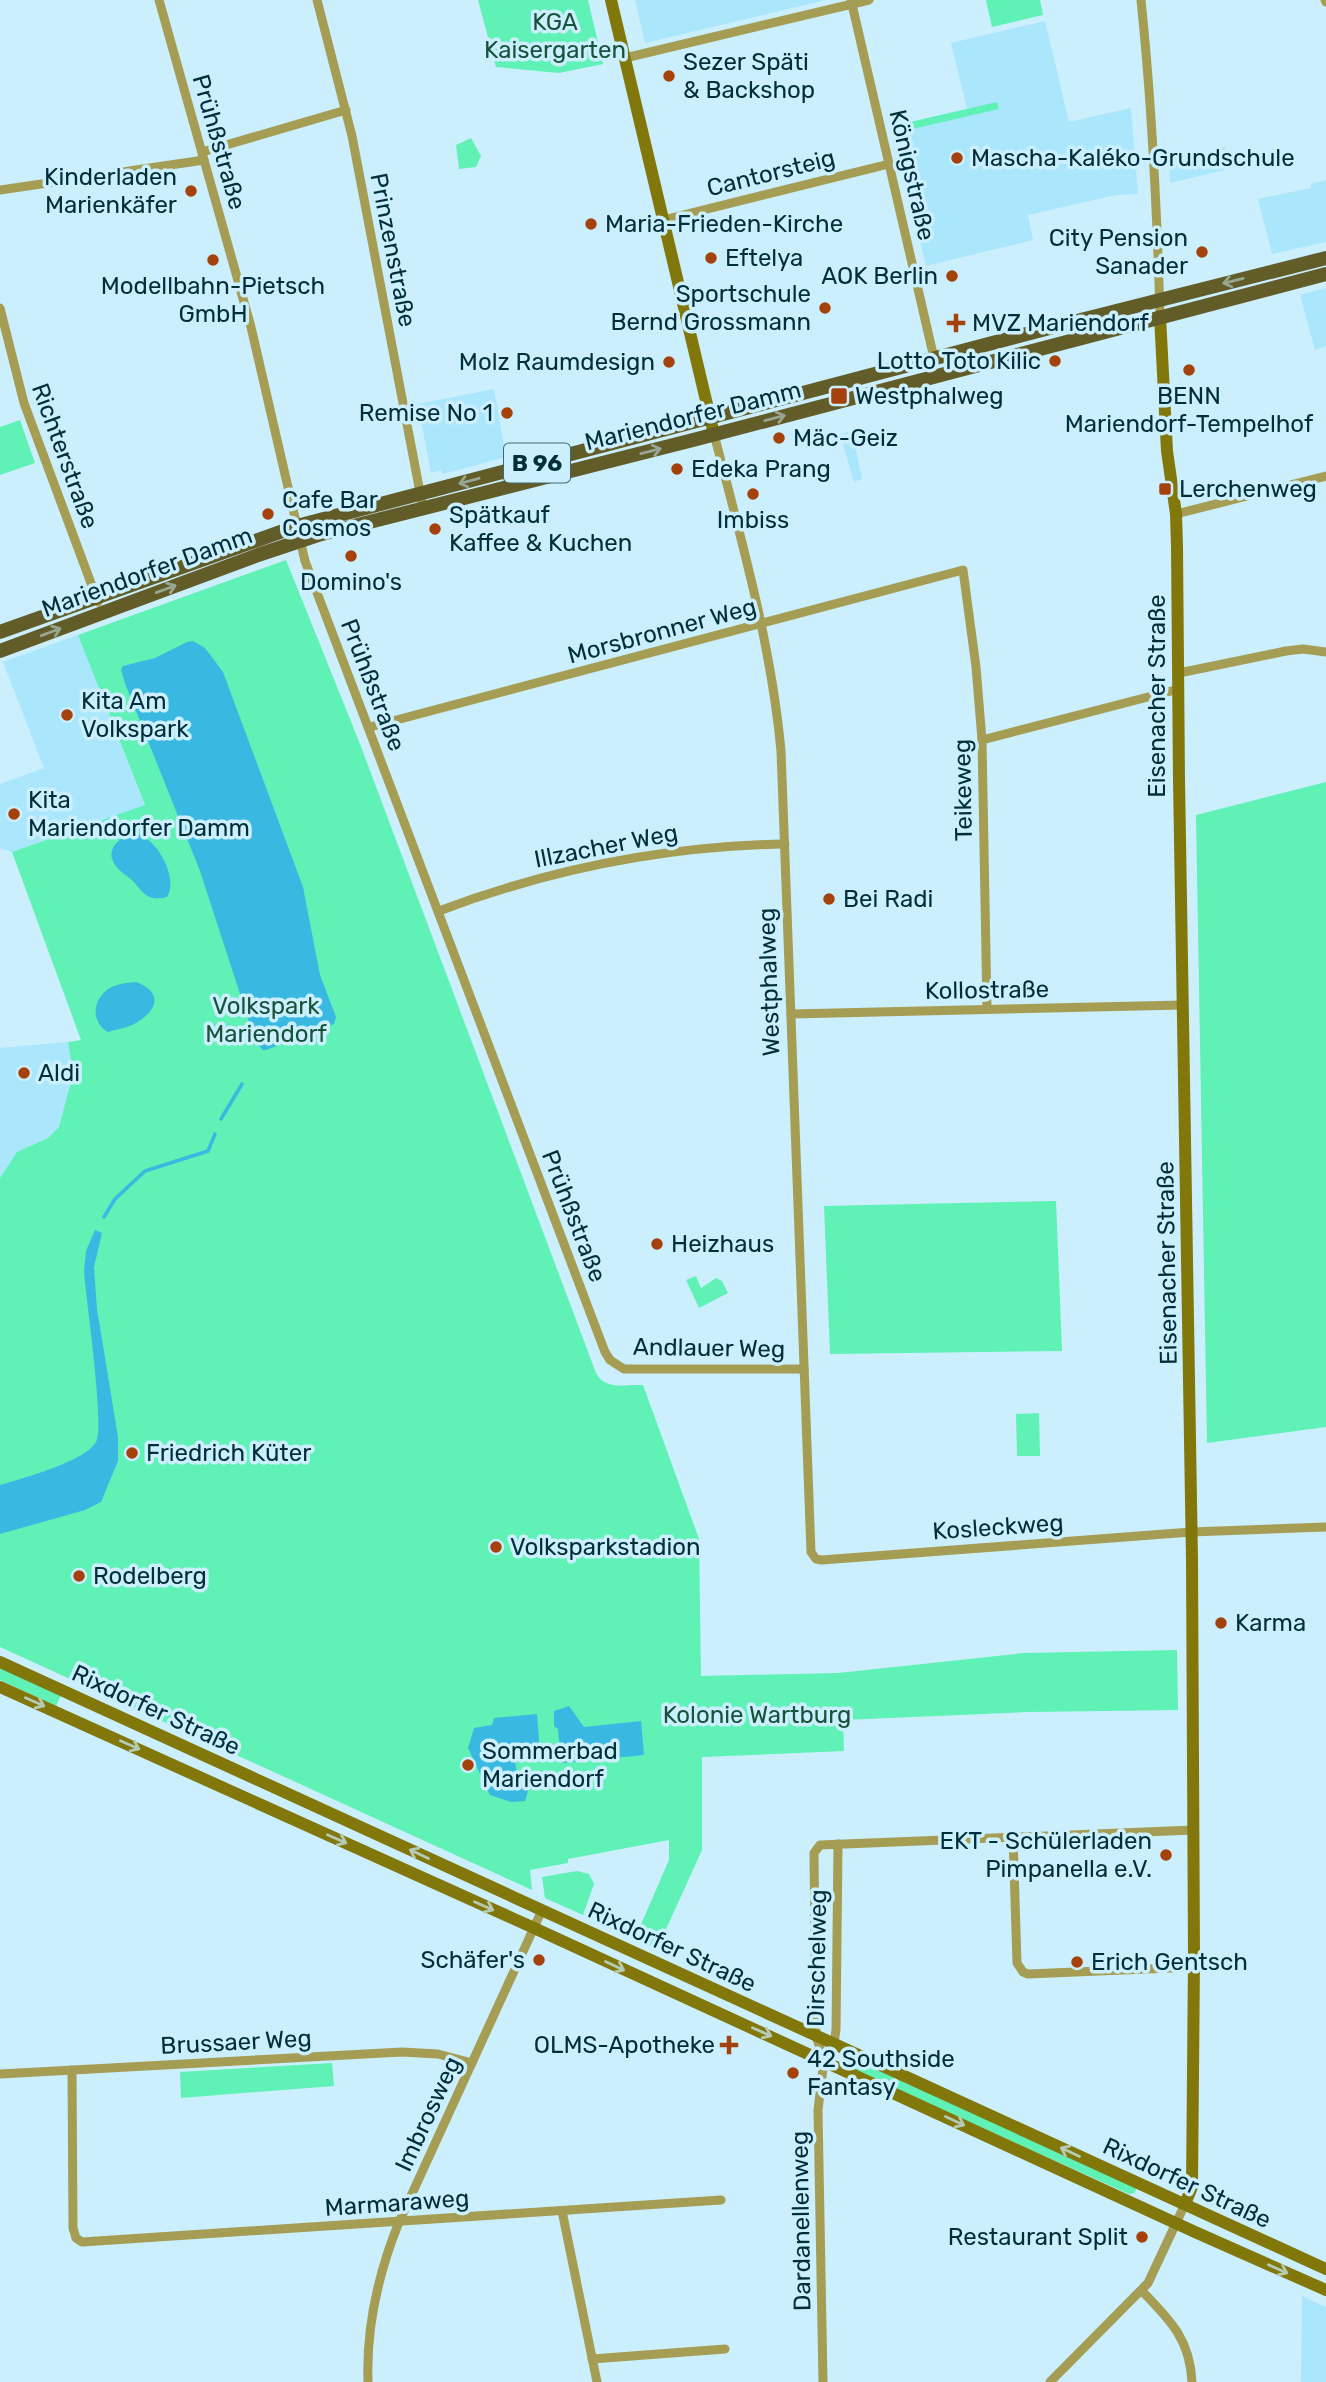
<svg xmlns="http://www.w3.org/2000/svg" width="1326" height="2382" font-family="Rubik,sans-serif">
<rect width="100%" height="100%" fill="#cbeffd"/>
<g fill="#aae6fc">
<polygon points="635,0 826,0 645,43"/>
<polygon points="1045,21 1069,122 1131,108 1138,194 1116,195 1028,215 1033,240 926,266 893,126 967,109 951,43"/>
<polygon points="1225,147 1229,169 1170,183 1169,159 1189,156"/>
<polygon points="1326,180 1326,242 1272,254 1258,199 1311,188 1311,184"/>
<polygon points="1326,288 1326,346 1315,350 1300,295"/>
<polygon points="494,389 506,457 443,474 441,470 431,473 418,404"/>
<polygon points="852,431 862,479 854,482 840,434"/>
<polygon points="78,635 145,806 12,852 0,848 0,784 44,768 3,662"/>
<polygon points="68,1042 73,1074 59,1127 48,1138 17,1152 0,1178 0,1048"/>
<polygon points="1302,2296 1326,2307 1326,2382 1301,2382"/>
</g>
<g fill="#5ff1b5">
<polygon points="478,0 588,0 603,64 559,73 496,67"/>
<polygon points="986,0 1040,0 1043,15 992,27"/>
<polygon points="997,102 999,109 895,133 893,126"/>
<polygon points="471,138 481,156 476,167 459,169 456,145"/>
<polygon points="20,420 35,463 0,475 0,427"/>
<path d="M 286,560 L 360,744 L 596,1373 C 605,1391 626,1384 643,1385 L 699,1539 L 701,1676 L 838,1673 L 1024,1653 L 1177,1650 L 1178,1710 L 1027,1712 L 843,1720 L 844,1751 L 702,1757 L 702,1850 L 657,1949 L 635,1938 L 669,1860 L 669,1840 L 568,1859 L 568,1863 L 530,1870 L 532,1890 L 0,1647 L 0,1178 L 17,1152 L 48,1138 L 59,1127 L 73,1074 L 68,1042 L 81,1040 L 12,852 L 145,805 L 78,635 Z"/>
<polygon points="1326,782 1326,1427 1207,1443 1196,815"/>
<polygon points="1056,1201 1062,1351 830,1354 824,1206"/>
<polygon points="696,1276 701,1288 716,1278 722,1281 728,1293 699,1308 686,1280"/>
<polygon points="1039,1413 1040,1456 1017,1456 1016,1414"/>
<polygon points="0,1666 61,1695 56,1706 0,1680"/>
<polygon points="577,1871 589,1874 594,1884 583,1915 545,1898 542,1877"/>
<polygon points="851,2056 1136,2188 1135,2193 1129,2194 849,2068"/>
<polygon points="332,2063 334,2086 181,2098 180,2072"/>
</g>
<g fill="#39b9e1">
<polygon points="193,641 205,648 223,672 303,887 320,975 336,1017 334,1024 266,1050 263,1050 256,1043 200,871 126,686 121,670 123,666 155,658 187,642"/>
<path d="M 132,833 C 155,833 180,879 167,897 C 143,903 143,888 127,876 C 105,861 106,844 132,833 Z"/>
<path d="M 136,982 C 163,992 158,1010 136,1023 C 128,1028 117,1029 108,1032 C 91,1022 92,1001 108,989 C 116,984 126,983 136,982 Z"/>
<path d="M 95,1230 L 102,1233 L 94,1267 L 97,1309 L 118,1437 L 118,1461 L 101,1502 L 85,1510 L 0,1534 L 0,1485 C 21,1479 86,1461 96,1442 C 105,1424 86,1301 84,1271 L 86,1251 Z"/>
<polygon points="569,1706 584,1727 641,1721 644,1755 561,1763 558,1729 554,1726 554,1711"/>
<path d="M 537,1714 L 540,1753 L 515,1757 C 515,1770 519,1779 529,1788 L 525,1801 L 511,1802 L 490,1795 L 468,1748 L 474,1728 L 492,1725 L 494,1718 Z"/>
</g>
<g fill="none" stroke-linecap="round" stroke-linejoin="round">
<g stroke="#39b9e1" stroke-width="3.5">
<polyline points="221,1119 242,1084"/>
<polyline points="104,1217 115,1199 145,1171 208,1151 215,1134"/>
</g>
<g stroke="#a59d54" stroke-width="9">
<polyline points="159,0 251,327 305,561 605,1352 610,1360 624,1369 804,1369"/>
<polyline points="317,0 352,136 423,508"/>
<polyline points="851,0 934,358"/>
<path d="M 1141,0 C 1152,105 1157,210 1160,316"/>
<polyline points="1325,0 1326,2"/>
<polyline points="625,58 869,0"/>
<polyline points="202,152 346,110"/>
<polyline points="0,190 204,160"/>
<polyline points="663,220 889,164"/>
<polyline points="0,308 24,403 98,602"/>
<path d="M 714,434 C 741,539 771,643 781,751 L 811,1552 L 816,1559 L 822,1560 L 1191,1532 L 1326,1527"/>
<polyline points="1176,514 1326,476"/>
<polyline points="1179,673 1286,651 1303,649 1326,652"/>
<polyline points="370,727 963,570 976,667 982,740 987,1009"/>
<polyline points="982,740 1179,689"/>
<path d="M 439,911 C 550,869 666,846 785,844"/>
<polyline points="791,1014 1183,1005"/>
<polyline points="1013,1836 1017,1963 1023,1972 1028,1974 1194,1967"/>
<polyline points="824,2060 816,2036 814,1853 820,1845 1194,1830"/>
<polyline points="72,2070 73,2228 76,2238 82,2242 721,2200"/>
<polyline points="0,2074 402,2052 438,2054 472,2063"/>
<polyline points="562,2211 597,2382"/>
<path d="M 1142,2291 C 1170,2320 1190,2339 1192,2382"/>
<polyline points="592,2359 725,2349"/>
<path d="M 368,2382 C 366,2325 378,2274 399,2222 L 542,1910"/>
<polyline points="823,2382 818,2110 824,2060 834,2043 836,2030 838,1844"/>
<polyline points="1050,2382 1148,2283 1185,2204"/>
</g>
<g stroke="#82770a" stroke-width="12">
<polyline points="611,0 714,434"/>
<polyline points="1160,316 1167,451 1176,514 1177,547 1179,780 1192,1560 1194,1959 1192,2187 1185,2204"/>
<polyline points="0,1662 1326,2269"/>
<polyline points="0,1687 534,1928 1195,2232 1326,2290"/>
</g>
<g stroke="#625c29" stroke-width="14">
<polyline points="0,632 297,526 1061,325 1326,258"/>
<polyline points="0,651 258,555 318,535 693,440 1326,274"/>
</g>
</g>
<defs><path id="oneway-shaft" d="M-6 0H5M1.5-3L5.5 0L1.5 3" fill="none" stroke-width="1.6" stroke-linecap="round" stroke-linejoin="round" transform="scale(1.75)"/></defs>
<g stroke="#96a693">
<use href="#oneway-shaft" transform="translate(1233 281) rotate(166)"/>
<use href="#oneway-shaft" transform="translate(775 418) rotate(-15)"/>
<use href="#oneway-shaft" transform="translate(651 451) rotate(-14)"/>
<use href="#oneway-shaft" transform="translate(469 481) rotate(165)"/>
<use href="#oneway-shaft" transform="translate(166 589) rotate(-20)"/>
<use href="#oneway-shaft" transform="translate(51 632) rotate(-20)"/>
</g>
<g stroke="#b5cbb4">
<use href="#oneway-shaft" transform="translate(35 1702) rotate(24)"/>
<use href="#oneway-shaft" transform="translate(130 1745) rotate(24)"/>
<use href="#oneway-shaft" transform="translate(337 1839) rotate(24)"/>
<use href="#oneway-shaft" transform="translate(419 1854) rotate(-155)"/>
<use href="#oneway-shaft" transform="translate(484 1906) rotate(24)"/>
<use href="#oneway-shaft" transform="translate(615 1966) rotate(25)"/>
<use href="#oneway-shaft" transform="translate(762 2032) rotate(24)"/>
<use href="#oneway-shaft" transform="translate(955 2121) rotate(25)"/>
<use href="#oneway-shaft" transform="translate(1070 2152) rotate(-155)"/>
<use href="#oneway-shaft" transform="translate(1278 2269) rotate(24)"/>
</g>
<g fill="#a5410b" stroke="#cbeffd" stroke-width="2.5">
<circle cx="669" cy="76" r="7"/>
<circle cx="957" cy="158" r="7"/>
<circle cx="191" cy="191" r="7"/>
<circle cx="591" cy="224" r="7"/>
<circle cx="1202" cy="252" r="7"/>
<circle cx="711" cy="258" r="7"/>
<circle cx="213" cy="260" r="7"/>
<circle cx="952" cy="276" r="7"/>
<circle cx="825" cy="308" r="7"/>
<path d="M952.5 312.5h7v7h7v7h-7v7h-7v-7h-7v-7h7z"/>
<circle cx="1055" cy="361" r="7"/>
<circle cx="669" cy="362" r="7"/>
<circle cx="1189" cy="370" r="7"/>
<rect x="830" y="387" width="18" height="18" rx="3.5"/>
<circle cx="507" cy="413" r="7"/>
<circle cx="779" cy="438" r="7"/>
<circle cx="677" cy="469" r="7"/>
<rect x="1158" y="482" width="14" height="14" rx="3.5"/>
<circle cx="753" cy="494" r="7"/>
<circle cx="268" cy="514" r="7"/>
<circle cx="435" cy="529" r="7"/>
<circle cx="351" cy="556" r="7"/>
<circle cx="67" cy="715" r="7"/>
<circle cx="14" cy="814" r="7"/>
<circle cx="829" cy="899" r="7"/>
<circle cx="24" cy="1073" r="7"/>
<circle cx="657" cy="1244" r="7"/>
<circle cx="132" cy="1453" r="7"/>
<circle cx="496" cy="1547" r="7"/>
<circle cx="79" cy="1576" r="7"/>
<circle cx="1221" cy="1623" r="7"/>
<circle cx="468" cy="1765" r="7"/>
<circle cx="1166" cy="1855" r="7"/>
<circle cx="539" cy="1960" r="7"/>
<circle cx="1077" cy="1962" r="7"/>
<path d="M725.5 2034.5h7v7h7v7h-7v7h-7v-7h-7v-7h7z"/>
<circle cx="793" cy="2073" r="7"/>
<circle cx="1142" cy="2237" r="7"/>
</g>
<g text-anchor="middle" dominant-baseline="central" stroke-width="7" stroke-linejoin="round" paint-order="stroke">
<rect fill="#cbeffd" stroke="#3e6875" stroke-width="2" x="504" y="443.5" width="66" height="39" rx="5"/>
<g font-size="23" font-weight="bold" fill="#012e3b">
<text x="537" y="463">B 96</text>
</g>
<g font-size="24" fill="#17533b" stroke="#cbeffd">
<text x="555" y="22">KGA<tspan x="555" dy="28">Kaisergarten</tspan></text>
<text x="266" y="1006">Volkspark<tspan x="266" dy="28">Mariendorf</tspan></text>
<text x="757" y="1715">Kolonie Wartburg</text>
</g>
<g font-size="24" fill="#012e3b" stroke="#cbeffd" text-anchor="start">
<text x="683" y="62">Sezer Späti<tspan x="683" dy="28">&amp; Backshop</tspan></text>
<text x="971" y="158">Mascha-Kaléko-Grundschule</text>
<text x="177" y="177" text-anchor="end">Kinderladen<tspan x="177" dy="28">Marienkäfer</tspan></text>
<text x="605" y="224">Maria-Frieden-Kirche</text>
<text x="1188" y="238" text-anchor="end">City Pension<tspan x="1188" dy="28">Sanader</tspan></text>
<text x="725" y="258">Eftelya</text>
<text x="938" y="276" text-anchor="end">AOK Berlin</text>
<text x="213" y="286" text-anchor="middle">Modellbahn-Pietsch<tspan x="213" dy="28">GmbH</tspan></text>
<text x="811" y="294" text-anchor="end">Sportschule<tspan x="811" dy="28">Bernd Grossmann</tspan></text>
<text x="972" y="323">MVZ Mariendorf</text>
<text x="1041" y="361" text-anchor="end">Lotto Toto Kilic</text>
<text x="655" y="362" text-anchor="end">Molz Raumdesign</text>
<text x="855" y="396">Westphalweg</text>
<text x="1189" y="396" text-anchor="middle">BENN<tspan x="1189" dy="28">Mariendorf-Tempelhof</tspan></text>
<text x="493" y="413" text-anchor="end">Remise No 1</text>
<text x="793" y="438">Mäc-Geiz</text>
<text x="691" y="469">Edeka Prang</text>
<text x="1179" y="489">Lerchenweg</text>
<text x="282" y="500">Cafe Bar<tspan x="282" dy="28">Cosmos</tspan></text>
<text x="449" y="515">Spätkauf<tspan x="449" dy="28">Kaffee &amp; Kuchen</tspan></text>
<text x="753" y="520" text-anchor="middle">Imbiss</text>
<text x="351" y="582" text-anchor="middle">Domino's</text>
<text x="81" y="701">Kita Am<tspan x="81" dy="28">Volkspark</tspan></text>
<text x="28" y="800">Kita<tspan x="28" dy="28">Mariendorfer Damm</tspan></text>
<text x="843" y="899">Bei Radi</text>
<text x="38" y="1073">Aldi</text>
<text x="671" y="1244">Heizhaus</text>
<text x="146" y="1453">Friedrich Küter</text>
<text x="510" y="1547">Volksparkstadion</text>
<text x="93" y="1576">Rodelberg</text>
<text x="1235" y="1623">Karma</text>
<text x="482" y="1751">Sommerbad<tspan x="482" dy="28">Mariendorf</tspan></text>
<text x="1152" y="1841" text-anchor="end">EKT - Schülerladen<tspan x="1152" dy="28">Pimpanella e.V.</tspan></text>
<text x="525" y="1960" text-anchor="end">Schäfer's</text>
<text x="1091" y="1962">Erich Gentsch</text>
<text x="715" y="2045" text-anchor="end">OLMS-Apotheke</text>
<text x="807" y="2059">42 Southside<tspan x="807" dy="28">Fantasy</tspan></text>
<text x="1128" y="2237" text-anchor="end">Restaurant Split</text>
</g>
<g font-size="24" fill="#012e3b" stroke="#cbeffd">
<text transform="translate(219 142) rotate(74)">Prühßstraße</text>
<text transform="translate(771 173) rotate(-14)">Cantorsteig</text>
<text transform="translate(912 175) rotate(77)">Königstraße</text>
<text transform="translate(393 250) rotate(79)">Prinzenstraße</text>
<text transform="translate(693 416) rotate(-14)">Mariendorfer Damm</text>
<text transform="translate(65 456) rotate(70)">Richterstraße</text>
<text transform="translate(147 572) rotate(-20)">Mariendorfer Damm</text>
<text transform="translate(662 631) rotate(-15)">Morsbronner Weg</text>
<text transform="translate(373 685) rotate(69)">Prühßstraße</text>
<text transform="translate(1157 696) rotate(-90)">Eisenacher Straße</text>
<text transform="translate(963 790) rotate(-91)">Teikeweg</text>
<text transform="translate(606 846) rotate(-11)">Illzacher Weg</text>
<text transform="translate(769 982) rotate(-92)">Westphalweg</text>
<text transform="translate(987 990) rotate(-1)">Kollostraße</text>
<text transform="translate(574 1216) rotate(69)">Prühßstraße</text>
<text transform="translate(1167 1263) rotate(-91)">Eisenacher Straße</text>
<text transform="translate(709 1348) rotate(1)">Andlauer Weg</text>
<text transform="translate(998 1527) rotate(-4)">Kosleckweg</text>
<text transform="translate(156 1710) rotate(25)">Rixdorfer Straße</text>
<text transform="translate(672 1947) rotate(25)">Rixdorfer Straße</text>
<text transform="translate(817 1958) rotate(-89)">Dirschelweg</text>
<text transform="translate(236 2042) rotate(-3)">Brussaer Weg</text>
<text transform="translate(428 2114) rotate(-65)">Imbrosweg</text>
<text transform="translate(1187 2183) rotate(25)">Rixdorfer Straße</text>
<text transform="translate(397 2203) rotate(-4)">Marmaraweg</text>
<text transform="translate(801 2221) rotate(-91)">Dardanellenweg</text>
</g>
</g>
</svg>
